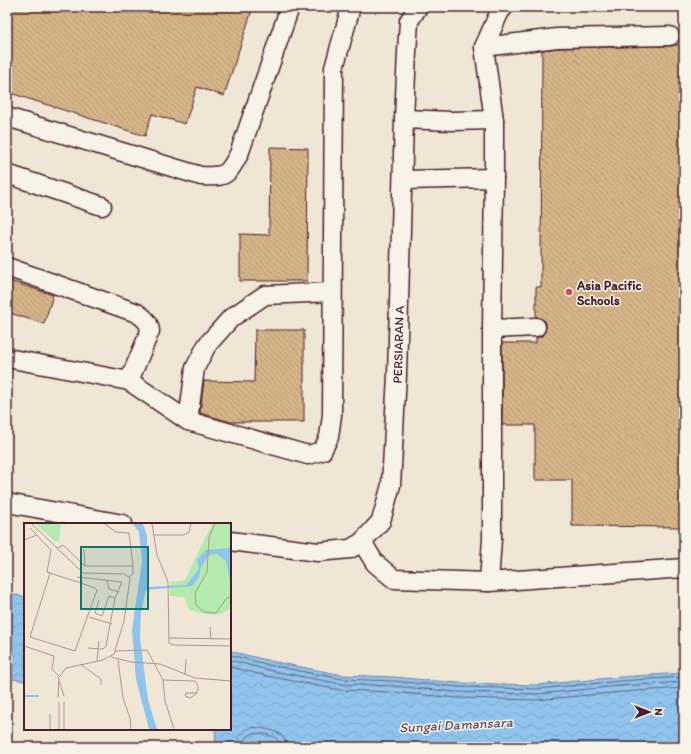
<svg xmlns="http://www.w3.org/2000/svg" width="691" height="754" font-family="Itim,sans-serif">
<defs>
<pattern id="water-waves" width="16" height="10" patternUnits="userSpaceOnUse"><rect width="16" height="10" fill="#90c4ed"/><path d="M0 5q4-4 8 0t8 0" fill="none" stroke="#7ea8cb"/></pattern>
<pattern id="building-back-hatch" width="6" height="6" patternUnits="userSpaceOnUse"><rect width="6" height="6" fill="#d5b488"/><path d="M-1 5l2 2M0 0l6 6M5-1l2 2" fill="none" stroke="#b89a76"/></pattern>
</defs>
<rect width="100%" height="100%" fill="#f0e6d5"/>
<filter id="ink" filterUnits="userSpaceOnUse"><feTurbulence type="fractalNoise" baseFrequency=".025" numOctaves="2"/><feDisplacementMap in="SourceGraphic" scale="8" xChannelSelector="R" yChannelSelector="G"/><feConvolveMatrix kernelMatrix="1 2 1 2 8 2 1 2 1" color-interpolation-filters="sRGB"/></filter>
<g filter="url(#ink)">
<g fill="url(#water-waves)" stroke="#74829f">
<polygon points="7,593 25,597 25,681 7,678"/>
<polygon points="230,651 270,661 343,675 393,677 458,683 537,685 620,677 684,673 684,747 280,747 253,741 253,747 216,747 215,729 230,729"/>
</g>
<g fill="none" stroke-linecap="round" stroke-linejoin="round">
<g stroke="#666179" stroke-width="1">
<polyline points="230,655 269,665 342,679 393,681 458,687 537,689 620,681 684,677"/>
<polyline points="230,660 268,670 341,684 392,686 457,692 537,694 620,686 684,682"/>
<polyline points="230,667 267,676 340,690 392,692 457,698 537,700 621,692 684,688"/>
<path d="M 238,747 C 238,728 249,725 265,729 C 277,731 286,734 286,747"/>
<path d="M 244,747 L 244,741 L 246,737 L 254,733 C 264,734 280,734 280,747"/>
</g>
</g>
<g fill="url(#building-back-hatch)" stroke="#4a1f2b">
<polygon points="7,7 253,7 224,96 197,87 185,124 152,114 145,136 7,92"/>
<polygon points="675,45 684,45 684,527 572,526 572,480 535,480 535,425 502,425 502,343 536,343 536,338 542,336 545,331 546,327 545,321 540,318 536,317 536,287 541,287 542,50 558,48 670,46"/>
<polygon points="270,147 308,148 307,281 240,281 240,234 269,235"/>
<polygon points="7,280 53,295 44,324 7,312"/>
<polygon points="255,330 304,330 304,422 231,422 200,413 204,381 254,382"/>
</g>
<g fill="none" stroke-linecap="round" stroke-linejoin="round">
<defs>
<g id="service">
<polyline points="484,47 557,38 670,36"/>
<path d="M 7,117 L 201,176 C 226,177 227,176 239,154 L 290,7"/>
<polyline points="404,119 451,121 494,120"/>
<polyline points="7,174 102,206"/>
<polyline points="403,180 494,178"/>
<path d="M 7,267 L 137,313 C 144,318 149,321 150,331 L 129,381"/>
<polyline points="492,329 536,327"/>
<polyline points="7,358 129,381 188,421 308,455 322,451 329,437 332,415 334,68 351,7"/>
<polyline points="188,421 195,368 207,345 231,318 265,295 332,292"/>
<polyline points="7,503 123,524"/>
<path id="s1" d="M 230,541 L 318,552 L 350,549 L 362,542 L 381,521 L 391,485 L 397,375 L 404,119 L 407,52 L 409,21 L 418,7"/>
<polyline points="362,542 375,563 394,579 489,582 684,568"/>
<polyline points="489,582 492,539 492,329 494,178 494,120 484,47 500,11 504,7"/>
</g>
</defs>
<use href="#service" stroke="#4a1f2b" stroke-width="21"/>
<use href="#service" stroke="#f7f3e8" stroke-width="18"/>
</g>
</g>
<circle fill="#d1495b" stroke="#f7f3e8" stroke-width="1.5" cx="569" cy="292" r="4"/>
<g text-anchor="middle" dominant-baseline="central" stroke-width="3" stroke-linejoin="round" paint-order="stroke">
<g font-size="13" font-weight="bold" fill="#4a1f2b" stroke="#f7f3e8" text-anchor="start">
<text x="577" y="285">Asia Pacific<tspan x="577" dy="15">Schools</tspan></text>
</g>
<g font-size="13" fill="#4a1f2b" stroke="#f7f3e8">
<text stroke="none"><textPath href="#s1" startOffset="341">PERSIARAN A</textPath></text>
</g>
<g font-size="14" font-style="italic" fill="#5f5165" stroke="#f7f3e8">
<text transform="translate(456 725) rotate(-3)">Sungai Damansara</text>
</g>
</g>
<g transform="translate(24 523)">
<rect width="207" height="207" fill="#f0e6d5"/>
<path d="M 12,1 L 37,1 L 35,18 L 31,18 ZM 188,1 L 207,1 L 207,85 L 197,91 L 187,92 L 165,87 L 160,74 L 146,73 L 146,59 L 161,57 Z" fill="#b3eaad"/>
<path d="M 109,1 L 119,1 L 123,13 L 123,64 L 162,62 L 175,46 L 173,37 L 182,27 L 207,25 L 207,63 L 202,38 L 193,31 L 185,32 L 177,44 L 175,54 L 168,63 L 122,67 L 117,89 L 116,115 L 124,177 L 133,206 L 125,206 L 112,156 L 108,107 L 118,38 L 115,9 Z" fill="#90c4ed"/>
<path fill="none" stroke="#90c4ed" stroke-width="2" d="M 0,173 L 15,173"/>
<path fill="none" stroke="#ae9691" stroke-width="1" d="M 8,1 L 59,50 L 100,51 L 106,55 L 100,98 L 90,131 L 79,137 L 42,145 L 35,154 L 34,174M 81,1 L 92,9 L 105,10 L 109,43 L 109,51 L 105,54M 128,1 L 133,32 L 144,59 L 145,120 L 149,122 L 207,123M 191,1 L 185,14 L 183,49 L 171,70 L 172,82 L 180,89 L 192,90 L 202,76 L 207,73M 6,5 L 27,27 L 23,49 L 38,54 L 51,58 L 71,65 L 73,67 L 51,128 L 6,114 L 26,50M 130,12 L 160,12 L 165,9 L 167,1M 0,17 L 13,12M 33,25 L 39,22 L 61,43 L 109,43M 60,26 L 61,43M 53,54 L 98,59 L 91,75 L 82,123 L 79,126 L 64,125M 83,57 L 85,66 L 95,69M 75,77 L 71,90 L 78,93 L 85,73 L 91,75M 65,94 L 88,101M 186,104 L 187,116M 145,115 L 207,116M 0,123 L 30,133 L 28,146 L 35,153M 91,128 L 123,127 L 139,157 L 141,178 L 150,206M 87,134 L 107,139 L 136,141 L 171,155 L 207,158M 94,137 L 99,175 L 106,195 L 107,206M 73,138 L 75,118M 56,141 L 77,156 L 77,162M 161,152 L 162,136M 139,157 L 171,158 L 174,163 L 174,167 L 172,171 L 166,175 L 161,173 L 162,170 L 173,170M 35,158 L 40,173M 26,191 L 26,206M 35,206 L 35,179M 40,206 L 40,179"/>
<path fill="#0f766e" fill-opacity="0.15" stroke="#0f766e" stroke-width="2" d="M 57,24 L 124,24 L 124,86 L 57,86 Z"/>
<rect width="207" height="207" fill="none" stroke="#4a1f2b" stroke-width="2"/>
</g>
<rect width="691" height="754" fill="none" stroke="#f7f3e8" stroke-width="24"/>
<rect x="12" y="12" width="667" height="730" fill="none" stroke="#4a1f2b" stroke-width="1.5" filter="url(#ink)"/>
<g transform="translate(649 712) rotate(90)" stroke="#f7f3e8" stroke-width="3" paint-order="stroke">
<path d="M0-3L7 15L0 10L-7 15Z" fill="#4a1f2b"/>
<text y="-6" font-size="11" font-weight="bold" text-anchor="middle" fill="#4a1f2b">N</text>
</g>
</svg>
